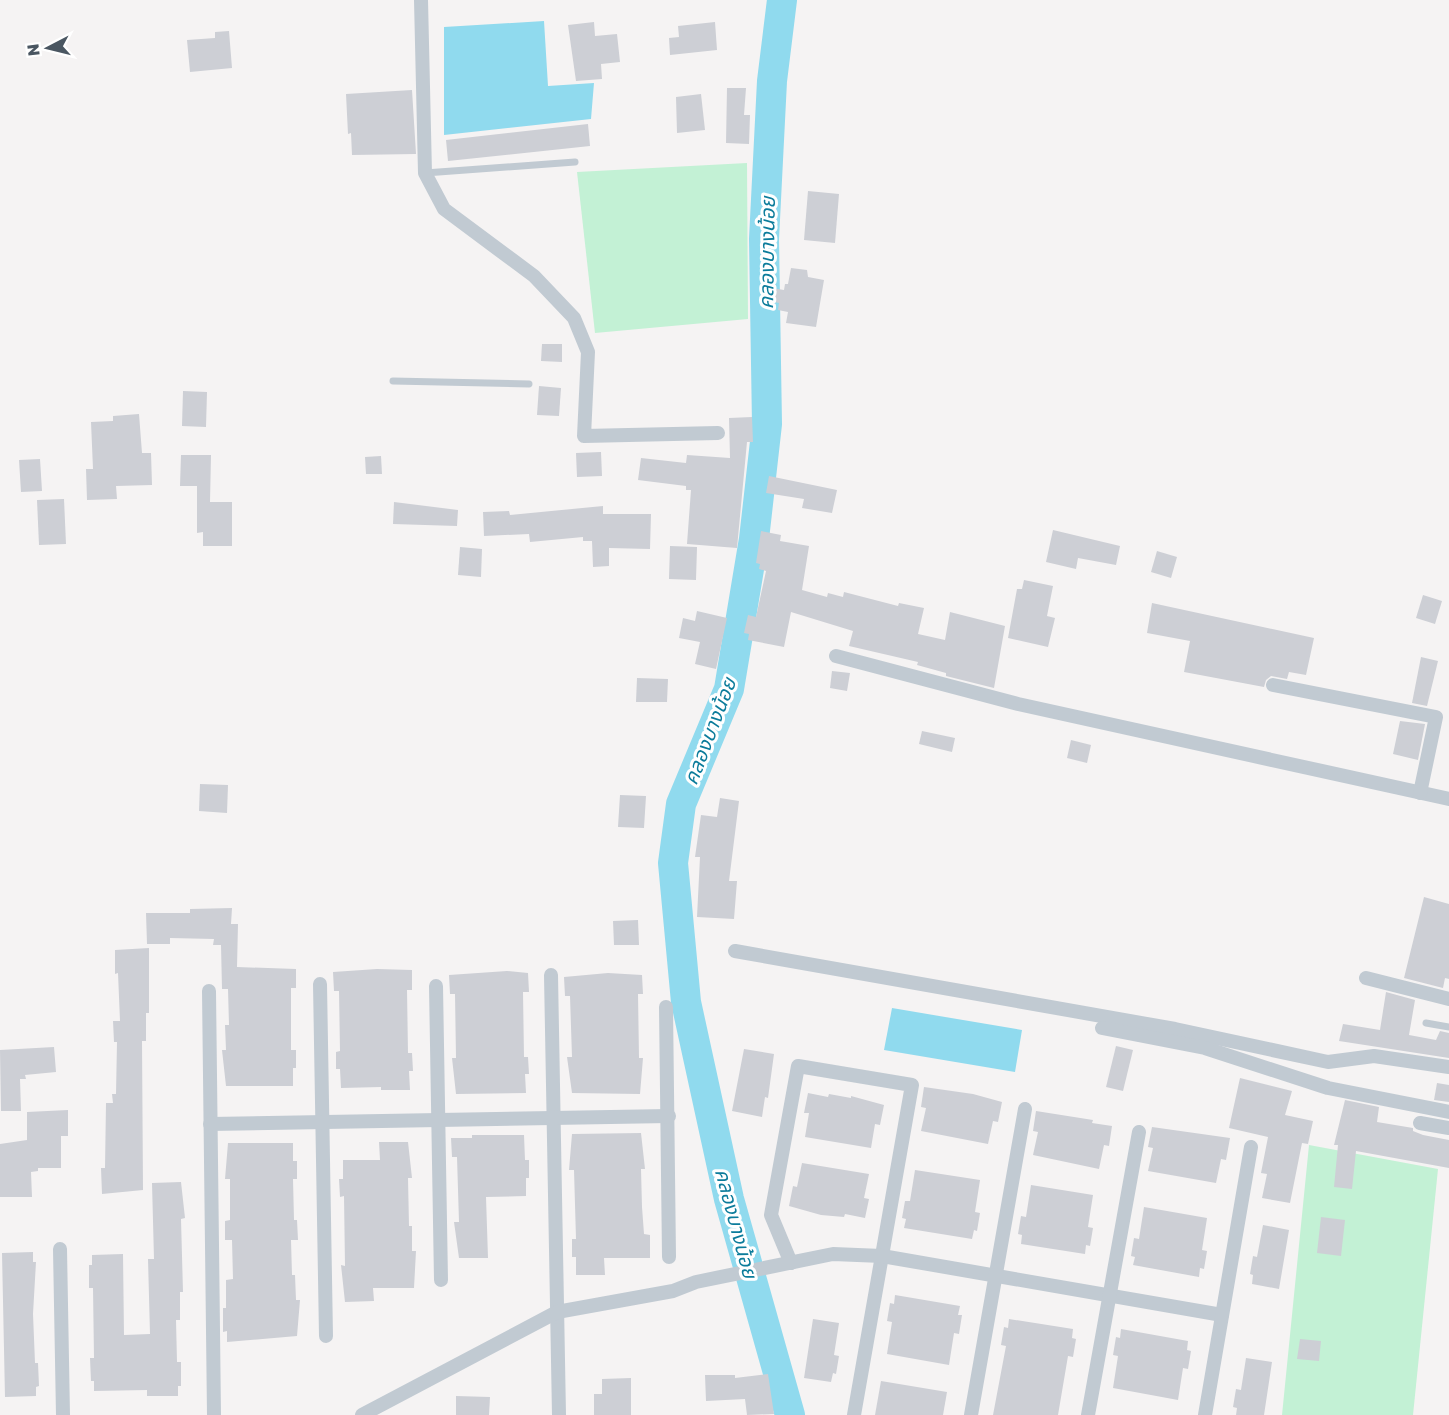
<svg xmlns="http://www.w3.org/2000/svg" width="1449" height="1415" font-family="'Golos Text','Noto Sans Thai',sans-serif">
<rect width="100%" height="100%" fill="#f5f3f3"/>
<g fill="#c3f1d5">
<polygon points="747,163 748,319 595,333 577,172"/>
<polygon points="1309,1145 1438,1169 1413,1415 1282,1415"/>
</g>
<g fill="#90daee">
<polygon points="544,21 548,86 594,83 591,119 444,135 444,27"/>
<polygon points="892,1008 1022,1030 1015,1072 884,1050"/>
</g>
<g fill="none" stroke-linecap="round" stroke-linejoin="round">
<polyline stroke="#90daee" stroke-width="30" points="782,0 772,81 764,239 767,424 754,539 729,689 681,804 673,863 686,1002 729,1199 790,1415"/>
</g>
<g fill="#cdcfd5">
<polygon points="594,22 595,36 617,34 620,62 601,64 602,79 576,81 568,25"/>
<polygon points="715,22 717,50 670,55 669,38 679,37 678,26"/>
<polygon points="229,31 232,68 190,72 187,40 215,38 215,32"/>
<polygon points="727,88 746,88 744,115 750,115 749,144 726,143"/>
<polygon points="412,90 416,154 352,155 351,133 348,134 346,94"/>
<polygon points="701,94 705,130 677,133 676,97"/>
<polygon points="588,124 590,146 448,161 446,140"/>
<polygon points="808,191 839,194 835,243 804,240"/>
<polygon points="791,268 807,270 808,277 824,280 816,327 786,323 788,312 778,310 779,303 770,301 772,288 784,290 785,284 788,284"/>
<polygon points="542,344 562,344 562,362 541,361"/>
<polygon points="539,386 561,388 559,416 537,415"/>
<polygon points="183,391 207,392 206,427 182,426"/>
<polygon points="139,414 142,453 151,453 152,485 116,486 117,499 87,500 86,469 93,469 91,422 113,421 113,416"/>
<polygon points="752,417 753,442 747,442 737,548 687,544 691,490 686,490 686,486 638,480 641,458 686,463 687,455 730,458 729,418"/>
<polygon points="601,452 602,476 577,477 576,453"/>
<polygon points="181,455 211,455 210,502 232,502 232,546 203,546 203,532 197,533 197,486 180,486"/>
<polygon points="381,456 382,474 366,474 365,457"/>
<polygon points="40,459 42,491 21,492 19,460"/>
<polygon points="769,476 837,490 832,513 802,508 804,499 766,493"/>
<polygon points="64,499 66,544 39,545 37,500"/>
<polygon points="394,502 458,510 457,526 393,524"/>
<polygon points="603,506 603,514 651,514 650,549 609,548 609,566 593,567 592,541 583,541 583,537 530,542 529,534 484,536 483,512 509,511 510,515"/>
<polygon points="1053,530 1120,546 1116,565 1078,558 1076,569 1046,562"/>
<polygon points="761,531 781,535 780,541 809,546 802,590 827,597 828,593 843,597 844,592 898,606 899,603 924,608 918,634 945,640 950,612 1005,626 994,688 946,676 946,673 917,665 918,662 849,646 853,631 791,612 784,647 748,640 749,634 744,633 748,615 756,617 766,571 759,569 760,564 756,563"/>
<polygon points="670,546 697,547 696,580 669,579"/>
<polygon points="460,547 482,549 481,577 458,575"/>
<polygon points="1157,551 1177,557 1171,578 1151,572"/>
<polygon points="1024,580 1053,586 1047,616 1055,618 1048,647 1008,638 1017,589 1022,589"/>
<polygon points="1423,595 1442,601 1435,624 1416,618"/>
<polygon points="1152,603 1314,638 1306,675 1289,672 1287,679 1271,676 1266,680 1264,687 1184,672 1190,641 1147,633"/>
<polygon points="697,611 727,618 716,669 695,664 700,642 679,638 683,618 695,621"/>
<polygon points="1421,657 1438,661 1427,706 1412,703"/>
<polygon points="832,671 850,673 847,691 830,688"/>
<polygon points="637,678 668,679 667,702 636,702"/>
<polygon points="1400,721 1425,724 1418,760 1393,754"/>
<polygon points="922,731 955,738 952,752 919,744"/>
<polygon points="1071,740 1091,745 1087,763 1067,758"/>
<polygon points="200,784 228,785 227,813 199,811"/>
<polygon points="620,795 646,796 644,828 618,827"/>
<polygon points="720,798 739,801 729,881 737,881 734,919 697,917 700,857 695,857 701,815 717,817"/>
<polygon points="1424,897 1449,904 1449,979 1445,978 1443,988 1404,978"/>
<polygon points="232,908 231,924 238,924 237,967 296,969 296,988 291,988 291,1050 296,1050 296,1068 293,1068 293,1086 226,1086 222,1050 226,1050 225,1025 229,1025 228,989 222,989 221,945 213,945 214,939 170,938 170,944 147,944 146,913 190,913 190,909"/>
<polygon points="638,920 639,945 614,945 613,921"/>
<polygon points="149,948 149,1013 146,1013 146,1041 142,1041 143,1190 102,1194 101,1168 105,1168 106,1103 113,1103 112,1094 116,1094 117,1042 114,1042 113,1021 120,1021 118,973 115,974 115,950"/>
<polygon points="377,969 412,970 412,990 407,990 408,1053 412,1053 413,1071 409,1071 410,1090 381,1090 381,1087 341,1088 340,1069 336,1069 336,1052 340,1051 339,991 334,991 333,972"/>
<polygon points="507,971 528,973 529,992 523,992 524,1057 528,1057 529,1074 525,1074 526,1093 456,1094 452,1058 456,1058 455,994 450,994 449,975"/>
<polygon points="608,973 642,975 643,994 638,994 639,1058 643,1058 640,1094 572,1093 567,1057 572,1057 570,996 565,996 564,977"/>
<polygon points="1386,992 1415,1000 1409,1035 1436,1040 1440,1031 1449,1033 1449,1058 1339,1041 1343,1024 1380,1030"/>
<polygon points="1116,1046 1133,1050 1123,1091 1106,1087"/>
<polygon points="54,1047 56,1072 25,1075 26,1079 20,1079 21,1111 1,1111 0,1050"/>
<polygon points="744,1049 774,1054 768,1098 765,1097 762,1117 732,1111"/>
<polygon points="1240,1078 1292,1091 1285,1115 1313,1121 1308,1144 1302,1143 1290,1203 1262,1198 1267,1174 1261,1173 1268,1137 1229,1128"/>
<polygon points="1437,1083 1449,1085 1449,1102 1434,1100"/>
<polygon points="924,1087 973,1094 1002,1102 998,1122 993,1121 988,1144 921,1131 926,1108 921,1107"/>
<polygon points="808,1093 828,1097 829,1094 851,1098 851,1096 884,1105 880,1125 875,1124 871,1148 805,1137 809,1113 804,1113"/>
<polygon points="1345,1100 1379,1107 1377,1122 1413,1128 1413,1131 1423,1135 1449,1140 1449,1168 1356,1151 1352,1189 1334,1187 1338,1145 1334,1145"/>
<polygon points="68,1110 68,1136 61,1136 61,1168 38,1168 38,1171 31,1172 32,1197 0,1197 0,1144 27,1140 27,1112"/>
<polygon points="1036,1111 1093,1120 1092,1123 1112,1126 1109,1146 1104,1145 1099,1169 1033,1155 1038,1132 1033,1131"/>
<polygon points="1152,1127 1230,1138 1226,1160 1221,1159 1216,1183 1148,1171 1153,1148 1148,1147"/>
<polygon points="641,1133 645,1169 641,1169 642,1207 644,1234 650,1235 650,1258 604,1258 605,1275 576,1275 576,1257 572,1257 572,1239 576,1239 574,1170 569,1170 572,1134"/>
<polygon points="472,1135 524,1135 525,1160 529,1160 529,1178 526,1178 526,1196 486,1197 488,1258 459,1258 454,1222 459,1222 457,1157 452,1157 451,1138 472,1138"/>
<polygon points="379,1142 408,1142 412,1178 408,1178 409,1226 412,1226 412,1251 416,1251 414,1288 373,1288 374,1301 345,1302 341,1265 345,1266 344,1196 340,1197 339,1179 343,1179 343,1160 380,1160"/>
<polygon points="228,1143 293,1143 293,1161 297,1161 297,1179 293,1179 294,1220 297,1220 298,1240 291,1240 292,1275 295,1275 296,1300 300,1300 297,1336 227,1342 227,1331 223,1332 223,1308 226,1308 226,1280 233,1279 232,1240 225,1240 225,1221 230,1220 230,1179 225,1179"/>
<polygon points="802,1163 869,1174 864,1198 869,1199 865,1218 845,1214 844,1217 821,1215 789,1206 793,1186 797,1187"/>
<polygon points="915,1170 980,1180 975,1212 980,1213 977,1231 974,1230 972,1239 904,1228 906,1219 902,1218 905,1201 910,1201"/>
<polygon points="181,1182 185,1218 181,1219 183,1292 180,1292 180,1320 176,1320 177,1362 181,1362 181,1386 178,1386 178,1396 147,1396 147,1390 94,1391 94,1381 91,1381 90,1358 94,1358 93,1288 89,1288 89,1265 92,1265 92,1255 123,1254 124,1335 150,1334 148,1259 154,1259 152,1183"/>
<polygon points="1031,1185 1093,1195 1088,1227 1093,1228 1090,1246 1086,1245 1085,1254 1021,1244 1022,1235 1018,1234 1021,1216 1026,1217"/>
<polygon points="1144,1207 1207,1218 1202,1250 1207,1251 1204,1269 1200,1268 1199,1277 1133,1265 1135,1257 1131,1256 1134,1238 1139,1239"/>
<polygon points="1321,1217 1345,1220 1341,1256 1317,1253"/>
<polygon points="1263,1225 1289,1230 1279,1289 1252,1284 1253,1275 1250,1274 1253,1256 1257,1257"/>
<polygon points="33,1252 33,1262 36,1262 33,1314 35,1363 38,1363 39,1386 36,1387 36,1396 5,1397 2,1253"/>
<polygon points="895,1295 960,1306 958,1315 962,1315 959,1334 954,1333 949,1365 887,1354 892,1322 887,1321 890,1303 894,1304"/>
<polygon points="813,1319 839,1323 834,1355 839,1356 836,1374 833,1373 831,1382 804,1378"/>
<polygon points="1009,1319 1073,1329 1072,1338 1076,1339 1073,1357 1068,1356 1058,1415 993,1415 1006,1346 1001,1345 1004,1327 1008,1328"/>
<polygon points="1121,1329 1188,1341 1187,1350 1191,1351 1188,1369 1183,1368 1178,1400 1113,1388 1118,1356 1113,1355 1116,1337 1120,1338"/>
<polygon points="1300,1339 1321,1341 1319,1361 1297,1359"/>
<polygon points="1246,1358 1272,1362 1264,1415 1236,1415 1237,1408 1233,1407 1236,1389 1241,1390"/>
<polygon points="768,1374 774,1414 747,1415 745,1399 706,1401 705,1375 735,1375 735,1378"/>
<polygon points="631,1378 631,1415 594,1415 594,1394 602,1394 602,1379"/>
<polygon points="881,1381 947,1392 943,1415 875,1415"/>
<polygon points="456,1396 490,1397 489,1415 456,1415"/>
</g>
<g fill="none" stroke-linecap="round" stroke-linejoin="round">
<g stroke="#c1cad2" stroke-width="7">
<polyline points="425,173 575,162"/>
<polyline points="393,381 529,384"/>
<polyline points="1426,1023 1449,1027"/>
</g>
<g stroke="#c1cad2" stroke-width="14">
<polyline points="421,0 425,173 444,209 534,276 574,318 588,352 584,436 718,433"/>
<polyline points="836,656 1018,704 1449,799"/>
<polyline points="1273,685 1436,717 1420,793"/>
<polyline points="735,951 1175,1029 1328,1062 1374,1056 1449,1067"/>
<polyline points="551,975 559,1415"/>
<polyline points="1366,978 1449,999"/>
<polyline points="320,984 326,1336"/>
<polyline points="436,986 441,1280"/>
<polyline points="209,991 214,1415"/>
<polyline points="666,1007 669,1257"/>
<polyline points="1102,1028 1205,1048 1328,1088 1449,1112"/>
<polyline points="1420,1123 1449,1128"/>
<polyline points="210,1124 669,1116"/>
<polyline points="60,1249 63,1415"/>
<polyline points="791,1263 771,1215 798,1066 912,1085 854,1415"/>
<polyline points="362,1415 557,1312 673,1291 696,1282 833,1254 882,1256 1222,1315"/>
<polyline points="971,1415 1025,1109"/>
<polyline points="1088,1415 1139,1132"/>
<polyline points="1205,1415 1251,1147"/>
</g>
</g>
<g text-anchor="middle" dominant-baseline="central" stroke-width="6" stroke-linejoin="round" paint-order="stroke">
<g font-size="20" font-style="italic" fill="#0c7c9b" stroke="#fff">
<text transform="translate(766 253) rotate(-89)">คลองบางน้อย</text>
<text transform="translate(709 731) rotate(-69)">คลองบางน้อย</text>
<text transform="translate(737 1223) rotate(75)">คลองบางน้อย</text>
</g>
</g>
<g transform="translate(48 48) rotate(263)" stroke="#ffffff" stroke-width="4.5" paint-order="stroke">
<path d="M0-4.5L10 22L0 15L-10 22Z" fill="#4a5661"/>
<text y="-9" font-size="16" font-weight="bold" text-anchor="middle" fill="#4a5661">N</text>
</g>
</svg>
